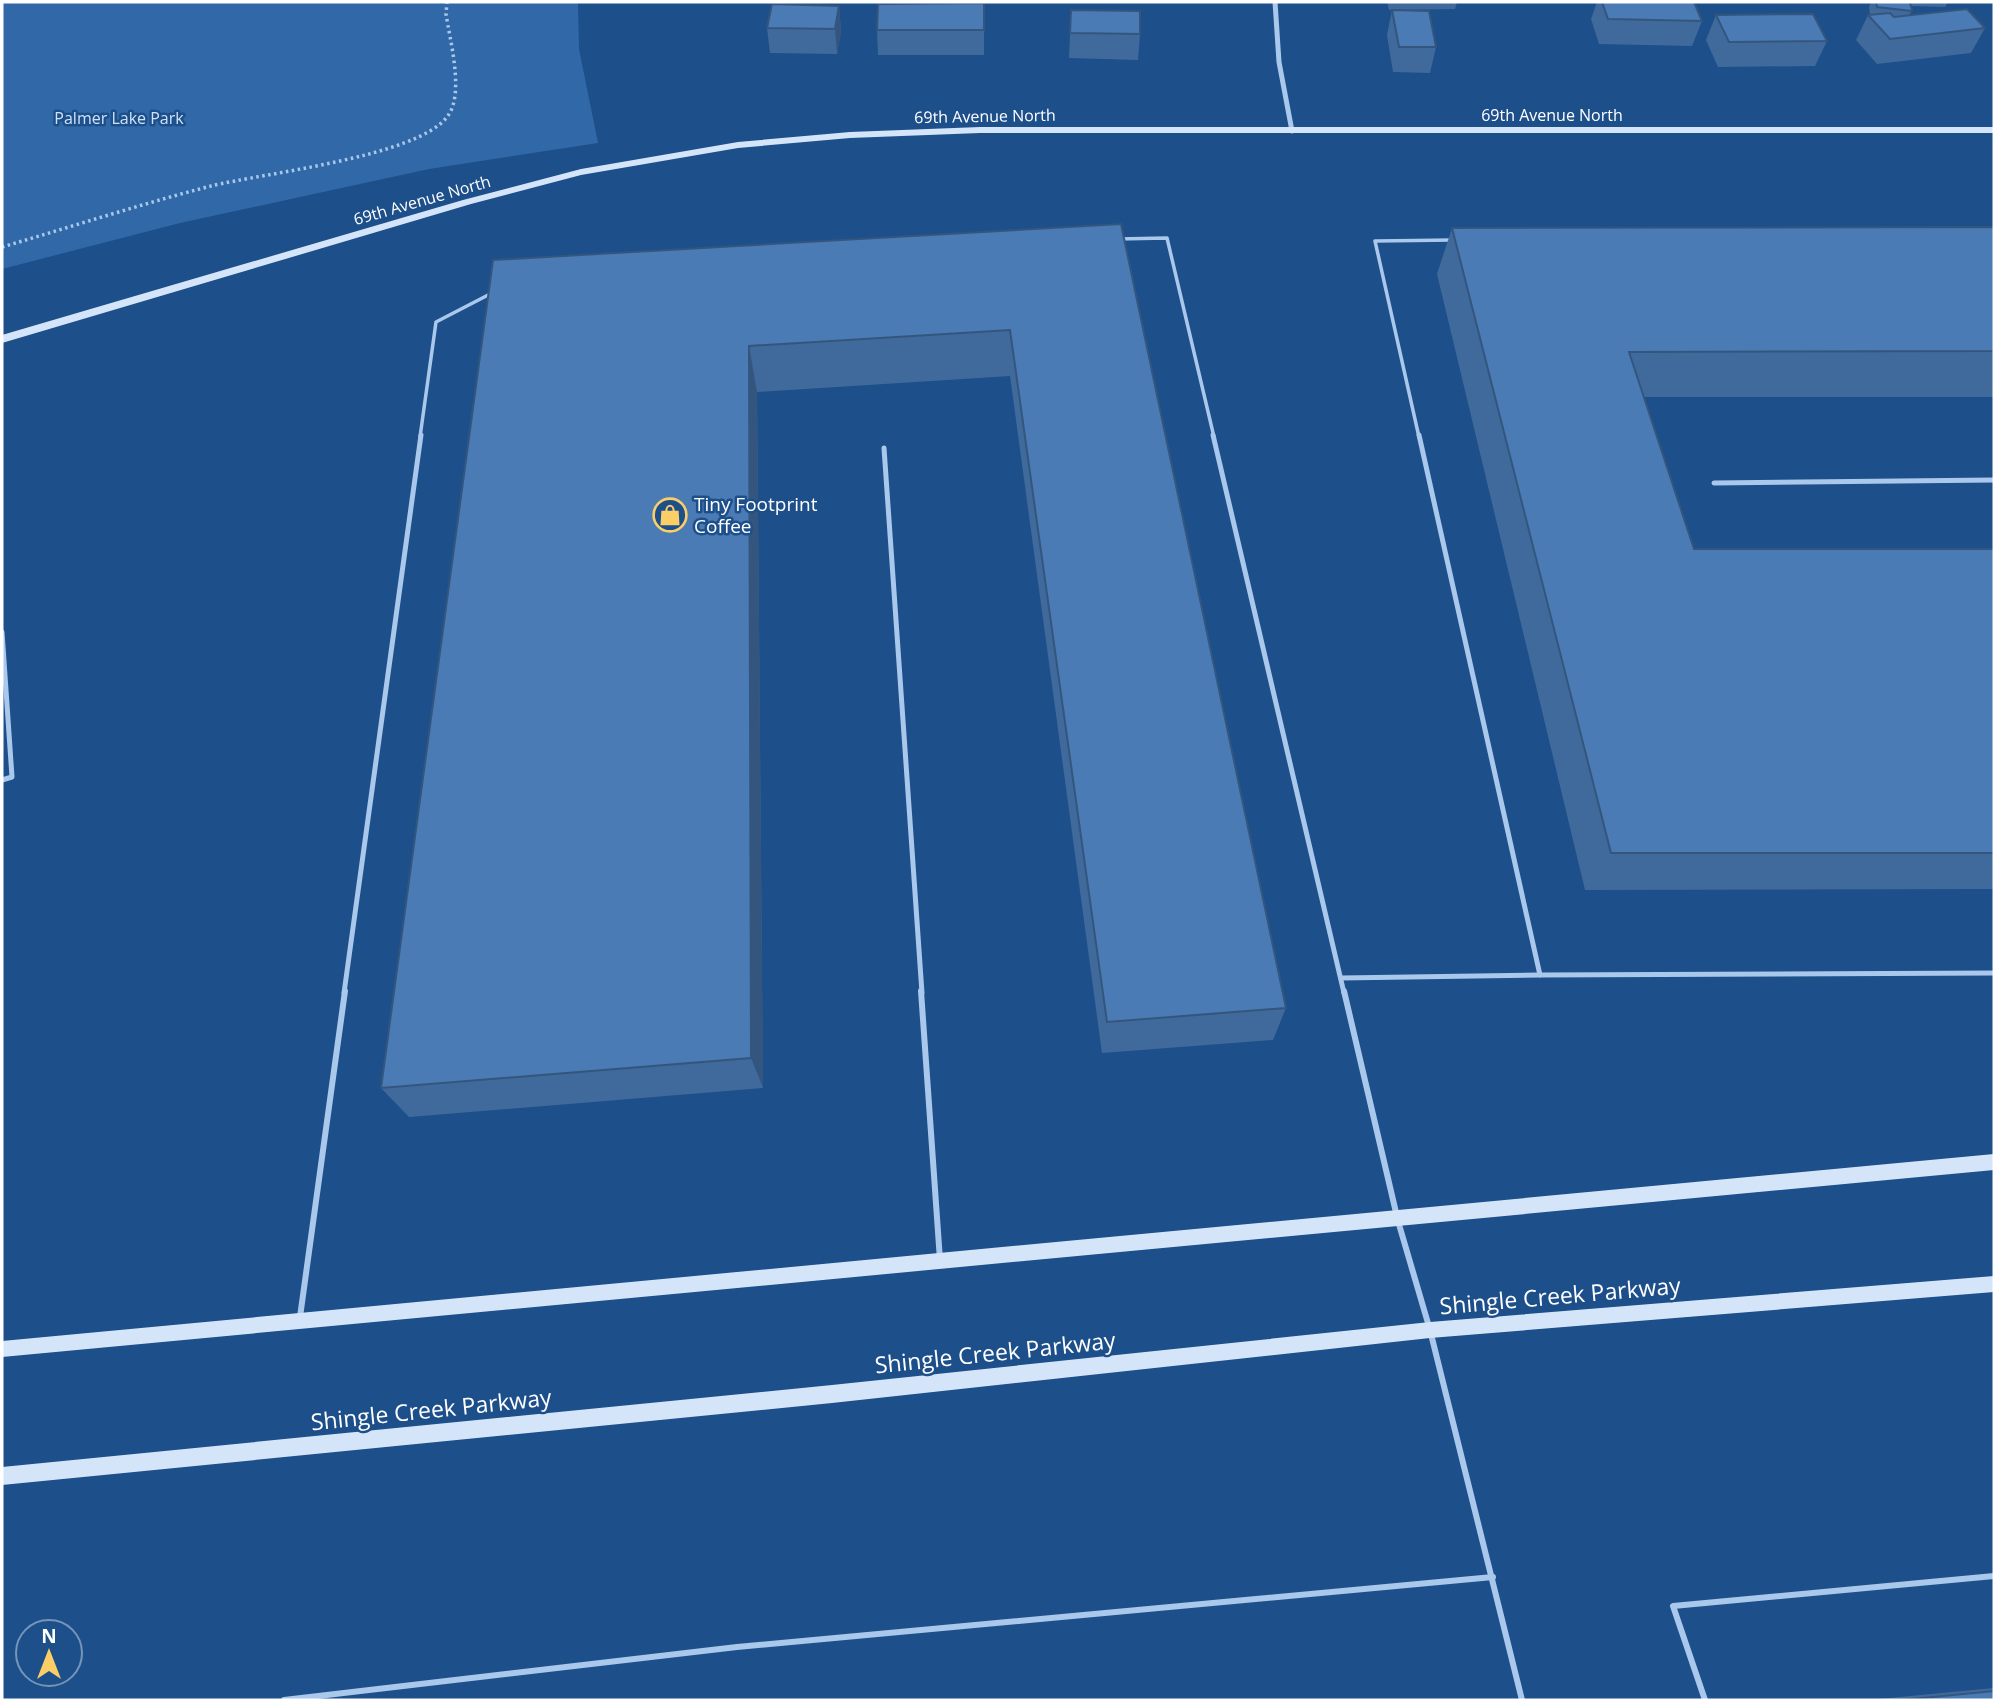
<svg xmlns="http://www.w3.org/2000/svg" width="1996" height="1702" font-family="'Open Sans',sans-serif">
<rect width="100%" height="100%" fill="#1d4f8a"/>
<polygon fill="#3169a8" points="2,2 578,2 579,49 598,143 429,169 180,223 2,269"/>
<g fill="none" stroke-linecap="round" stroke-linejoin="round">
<path stroke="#a9c8ec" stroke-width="3.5" stroke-dasharray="2.5 3.5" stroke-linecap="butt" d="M 2,247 C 71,227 141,204 211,186 C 264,173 416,157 447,117 C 465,95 450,41 446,14 L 447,2"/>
<g stroke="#a9c8ec" stroke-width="3.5">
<polyline points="1117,239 1167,238 1214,437"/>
<polyline points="420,437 436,322 492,293"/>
<polyline points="1419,437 1375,241 1453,240"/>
</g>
<g stroke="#a9c8ec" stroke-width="5">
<polyline points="1213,435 1344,993"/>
<polyline points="1419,435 1540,975 1994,973"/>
<polyline points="884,448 922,993"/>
<polyline points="1714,483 1994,480"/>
<polyline points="2,632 12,777 2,780"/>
<polyline points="1341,978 1540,975"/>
<polyline points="344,993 421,435"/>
</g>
<g stroke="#a9c8ec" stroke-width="6">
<polyline points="921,991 940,1260"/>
<polyline points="1344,991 1398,1221 1430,1330 1522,1700"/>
<polyline points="300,1317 345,991"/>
<polyline points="284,1700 737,1647 1493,1577"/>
<polyline points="1705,1700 1673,1606 1994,1576"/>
</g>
<polyline stroke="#a9c8ec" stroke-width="5" points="1275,2 1279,62 1292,131"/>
<g fill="#d5e5f9" fill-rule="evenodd">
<polygon points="980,127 1994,127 1994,133 980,133 850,138 738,148 581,175 471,204 2,343 2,335 463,200 581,169 738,142 850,132"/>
<polygon points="1994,1154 1994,1170 2,1357 2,1341"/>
<polygon points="1994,1276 1994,1292 1430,1338 832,1403 2,1485 2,1467 832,1385 1430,1322"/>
</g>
</g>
<g fill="#406a9b">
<polygon points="1387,2 1457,2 1455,9 1389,10"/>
<polygon points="1597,2 1694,2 1702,21 1692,46 1599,44 1591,19"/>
<polygon points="1871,2 1948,2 1945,7 1911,6 1912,11 1909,15 1985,28 1971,53 1877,64 1856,40 1868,15 1870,15 1869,7"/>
<polygon points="984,3 984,55 878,55 877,30"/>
<polygon points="839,6 841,31 837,54 770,53 767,28"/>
<polygon points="1071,10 1140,34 1138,60 1069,58"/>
<polygon points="1392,10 1436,47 1430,73 1393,72 1387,35"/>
<polygon points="1716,15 1827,41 1815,66 1718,67 1706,40"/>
<polygon points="1121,224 1286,1008 1273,1040 1102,1053 1010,376 757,392 763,1088 409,1117 381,1088 493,260"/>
<polygon points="1994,227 1994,397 1644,397 1694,549 1994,549 1994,889 1585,890 1437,274 1452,228"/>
<polygon points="1994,1688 1994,1700 1868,1700"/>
</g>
<g fill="#34567e">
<polygon points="839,6 841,31 837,54 835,29"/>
<polygon points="749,346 757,392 763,1088 751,1058"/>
</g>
<g fill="#4a7bb4" stroke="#34567e" stroke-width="2">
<polygon points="1602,2 1694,2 1702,21 1608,19"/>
<polygon points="1876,2 1910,2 1912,11 1877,7"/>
<polygon points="984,3 984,30 877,30 878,4"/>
<polygon points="772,4 839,6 835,29 767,28"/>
<polygon points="1967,9 1985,28 1890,39 1868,15 1890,13 1894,17"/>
<polygon points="1071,10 1140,11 1140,34 1070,33"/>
<polygon points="1392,10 1429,11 1436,47 1399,47"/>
<polygon points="1813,14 1827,41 1729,42 1716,15"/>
<polygon points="1121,224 1286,1008 1107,1022 1010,330 749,346 751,1058 381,1088 493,260"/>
<polygon points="1994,227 1994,351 1629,352 1694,549 1994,549 1994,853 1611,853 1452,228"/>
<polygon points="1994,1691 1994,1700 1902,1700"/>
</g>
<defs>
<symbol id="shop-ring" viewBox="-11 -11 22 22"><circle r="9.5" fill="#1d4f8a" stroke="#fbce68" stroke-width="1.5"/><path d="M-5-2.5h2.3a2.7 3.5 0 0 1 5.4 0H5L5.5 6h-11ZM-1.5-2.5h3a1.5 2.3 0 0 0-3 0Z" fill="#fbce68"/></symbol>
</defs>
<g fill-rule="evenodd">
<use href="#shop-ring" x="651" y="496" width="38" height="38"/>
</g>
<g text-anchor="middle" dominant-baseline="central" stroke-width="5" stroke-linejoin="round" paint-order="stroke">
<g font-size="16" fill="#fff" stroke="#1d4f8a">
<text x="1552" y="115">69th Avenue North</text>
<text transform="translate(985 116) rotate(-1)">69th Avenue North</text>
<text transform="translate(422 200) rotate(-16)">69th Avenue North</text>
</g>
<g font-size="16" fill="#cee2f9" stroke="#1d4f8a">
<text x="119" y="118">Palmer Lake Park</text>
</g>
<g font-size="19" fill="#fff" stroke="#1d4f8a" text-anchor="start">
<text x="694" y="504">Tiny Footprint<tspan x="694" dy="22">Coffee</tspan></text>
</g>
<g font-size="23" fill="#fff" stroke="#1d4f8a">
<text transform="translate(1560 1295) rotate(-5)">Shingle Creek Parkway</text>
<text transform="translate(995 1352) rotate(-6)">Shingle Creek Parkway</text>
<text transform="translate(431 1409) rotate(-6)">Shingle Creek Parkway</text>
</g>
</g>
<rect width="1996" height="1702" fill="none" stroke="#ffffff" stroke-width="7"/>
<g transform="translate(49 1653)"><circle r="33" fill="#1d4f8a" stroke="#7795b9" stroke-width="2"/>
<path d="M0-5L12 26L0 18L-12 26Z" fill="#fbce68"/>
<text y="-10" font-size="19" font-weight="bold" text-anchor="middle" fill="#ffffff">N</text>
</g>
</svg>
